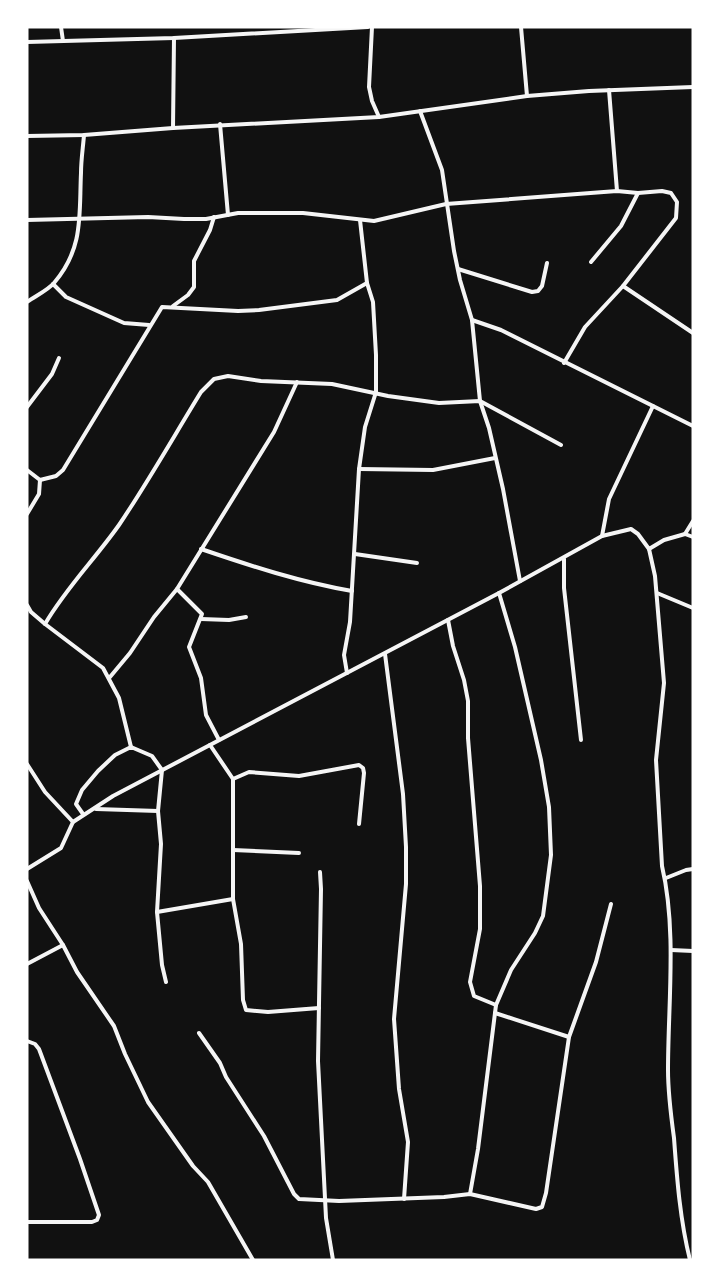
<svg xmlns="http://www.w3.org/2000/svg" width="720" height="1287" font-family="Raleway,sans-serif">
<rect width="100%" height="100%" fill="#111"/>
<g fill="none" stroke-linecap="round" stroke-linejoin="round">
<g stroke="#f5f5f5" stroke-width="4">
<polyline points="61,27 63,41"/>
<polyline points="372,27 369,87 372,101 379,117"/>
<polyline points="521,27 527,96"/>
<polyline points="174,38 173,128 379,117 527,96 589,91 693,87"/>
<polyline points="27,42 174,38 368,27"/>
<polyline points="609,90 617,191"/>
<polyline points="420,111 442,170 454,251 460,280 472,320 480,401 489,428 503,489 520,581"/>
<polyline points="220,124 228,215"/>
<polyline points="27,136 84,135 173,128"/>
<polyline points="27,220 148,217 184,219 206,219 238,213 303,213 374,221 446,204 617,191 638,193 662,191 671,193 677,202 676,218 623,286 585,327 564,363"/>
<polyline points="591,262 621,226 638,193"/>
<polyline points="458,269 532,292 538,291 542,286 547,263"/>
<polyline points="53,284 66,297 124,323 149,325"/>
<polyline points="623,286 693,333"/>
<path d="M 27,302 C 35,296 47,291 54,283 C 84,248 79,215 81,173 C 81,160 83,148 84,135"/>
<polyline points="173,306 188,295 194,287 194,261 210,230 214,217"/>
<polyline points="472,320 501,330 693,426"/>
<polyline points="27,407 52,374 59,358"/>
<polyline points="359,469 433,470 495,458"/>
<polyline points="27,470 40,480 56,476 63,470 162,307 238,311 259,310 337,300 367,283"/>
<polyline points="27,514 39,494 40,480"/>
<polyline points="685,534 693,537"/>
<polyline points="602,536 609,499 653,406"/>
<path d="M 201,549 C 251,566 300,582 352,591"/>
<path d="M 649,549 L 655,576 L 664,683 L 656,760 L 662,866 C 677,930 668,1004 668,1070 C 668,1093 671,1116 674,1138 C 677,1179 680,1220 690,1260"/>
<polyline points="355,554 417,563"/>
<polyline points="564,559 564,588 581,740"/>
<polyline points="177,589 202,614 189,647 201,678 206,715 219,740"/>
<polyline points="657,593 693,608"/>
<polyline points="27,605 31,612 45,624 103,668 119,698 131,747"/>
<polyline points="201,619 229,620 246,617"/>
<polyline points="448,620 453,646 464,680 468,701 468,738 480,886 480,929 470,982 474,996 496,1005"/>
<path d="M 45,624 C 66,588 95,559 119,525 C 148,482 174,436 201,392 L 214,379 L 228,376 L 261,381 L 332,384 L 388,396 L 439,403 L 480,401 L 561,445"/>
<polyline points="385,654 403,794 406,847 406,884 394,1019 399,1089 408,1142 404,1199"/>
<polyline points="347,673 344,655 350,622 359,469 365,427 376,392 376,355 373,302 367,283 360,220"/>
<polyline points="110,677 130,653 154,617 177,589 274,432 297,382"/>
<polyline points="210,745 233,779 233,899 241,944 243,1000 246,1010 268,1012 319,1008"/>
<polyline points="27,764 45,792 73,822"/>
<polyline points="233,779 249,772 299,776 359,765 363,768 364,773 359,824"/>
<polyline points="96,809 158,811"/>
<polyline points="83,814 76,804 82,790 98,771 115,755 131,747 152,756 162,770 158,811 161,844 157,912 162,965 166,982"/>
<polyline points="233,850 299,853"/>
<polyline points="27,869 61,848 73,822 113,796 499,593 602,536 631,529 638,534 649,549 664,540 685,534 693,521"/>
<polyline points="320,872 321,889 318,1061 326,1218 333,1260"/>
<polyline points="666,878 686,870 693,869"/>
<polyline points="27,881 39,908 63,945 77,972 114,1026 125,1054 148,1102 193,1166 208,1182 253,1260"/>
<polyline points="157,912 233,899"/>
<polyline points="671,950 693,951"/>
<polyline points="27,964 63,945"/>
<polyline points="495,1013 569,1037"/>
<polyline points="199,1033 220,1063 226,1077 264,1136 294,1194 299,1199 339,1201 444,1197 470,1194 536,1209 542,1207 546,1193 569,1037 596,962 611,904"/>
<polyline points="27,1041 35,1044 39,1049 80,1159 99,1215 97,1220 92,1222 27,1222"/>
<polyline points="470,1194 478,1149 496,1005 511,970 535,933 543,916 551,855 549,807 541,760 515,647 499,593"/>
</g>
</g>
<rect width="720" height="1287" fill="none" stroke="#ffffff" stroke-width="57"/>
</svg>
